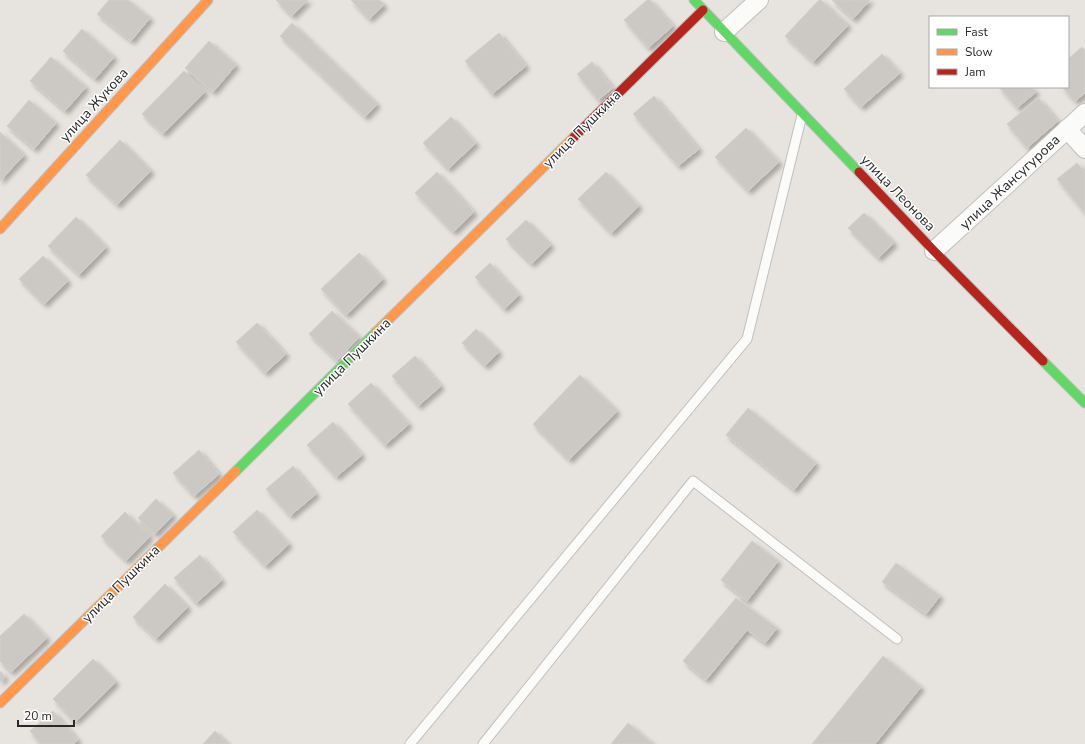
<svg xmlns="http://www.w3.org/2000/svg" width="1085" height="744" font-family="'Nunito Sans',sans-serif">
<defs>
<filter id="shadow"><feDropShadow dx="3.5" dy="3.5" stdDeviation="2" flood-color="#0004"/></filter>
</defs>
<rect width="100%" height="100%" fill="#e7e3de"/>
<g fill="#ccc9c5" stroke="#d2cfca" filter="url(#shadow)">
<polygon points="109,0 128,0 150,18 131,41 97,14"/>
<polygon points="276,0 308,0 292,16"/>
<polygon points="351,0 379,0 384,5 369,19"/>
<polygon points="647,0 650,0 673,26 648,48 624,20"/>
<polygon points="819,0 821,0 848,25 813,62 785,36"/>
<polygon points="832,0 870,0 853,19"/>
<polygon points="292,23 377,104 365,117 280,36"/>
<polygon points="82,29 114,57 95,79 63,51"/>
<polygon points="499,33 526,66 492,94 465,61"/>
<polygon points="209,41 236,65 213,92 185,68"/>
<polygon points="1082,47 1085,51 1085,93 1075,101 1062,87 1068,87 1068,59"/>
<polygon points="882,54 900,73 861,107 844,89"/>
<polygon points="51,57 86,87 65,111 30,81"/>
<polygon points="592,62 613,88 598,100 577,74"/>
<polygon points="184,71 205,92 163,134 142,114"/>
<polygon points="999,87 1031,87 1036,92 1017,108"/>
<polygon points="654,96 699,149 678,166 633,114"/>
<polygon points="1038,98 1058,121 1027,148 1007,124"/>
<polygon points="29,100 56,123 34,149 7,126"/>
<polygon points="451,117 476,143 448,169 423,143"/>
<polygon points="746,128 779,162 748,191 715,157"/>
<polygon points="0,132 24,155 0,181"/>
<polygon points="120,140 151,171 117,205 86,175"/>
<polygon points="1077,163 1085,173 1085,213 1057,179"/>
<polygon points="437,172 474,212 453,232 415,193"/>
<polygon points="606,172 639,206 611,233 578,199"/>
<polygon points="864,213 894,243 878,258 848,228"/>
<polygon points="76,217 106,247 79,275 48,246"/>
<polygon points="526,220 551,245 531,264 506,239"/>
<polygon points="359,253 383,279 346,315 321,289"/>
<polygon points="43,256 68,281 44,304 19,279"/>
<polygon points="490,263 519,295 504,309 475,277"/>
<polygon points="332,311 359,337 337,361 309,334"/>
<polygon points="257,323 286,354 265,373 236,342"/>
<polygon points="476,329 499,352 485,366 462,343"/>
<polygon points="415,356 441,386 418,406 392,376"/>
<polygon points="580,375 617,411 569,460 533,424"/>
<polygon points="371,383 409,424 385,445 348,404"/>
<polygon points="748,408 816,463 794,490 726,435"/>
<polygon points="333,422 362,455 336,477 307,445"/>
<polygon points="199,450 219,474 194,496 173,473"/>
<polygon points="293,466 316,494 290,516 266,489"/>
<polygon points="156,499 173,515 155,534 138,518"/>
<polygon points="257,510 289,544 265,566 233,532"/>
<polygon points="125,512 150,536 126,561 101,536"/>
<polygon points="752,541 778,561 747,601 721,580"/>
<polygon points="200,555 222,580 196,603 174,578"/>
<polygon points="896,563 940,596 926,614 882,582"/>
<polygon points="165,584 188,607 156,639 133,617"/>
<polygon points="736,598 777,628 765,643 747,630 706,680 683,661"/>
<polygon points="24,614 47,638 11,672 0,661 0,636"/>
<polygon points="883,656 921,687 875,744 812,744"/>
<polygon points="93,659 116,682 75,722 53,699"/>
<polygon points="0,671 5,677 0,682"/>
<polygon points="53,711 78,740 74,744 41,744 30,731"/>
<polygon points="628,723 653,744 611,744"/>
<polygon points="215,731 228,744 203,744"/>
</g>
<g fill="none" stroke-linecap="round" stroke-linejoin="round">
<defs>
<g id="lane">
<polyline points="410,744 747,339 802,115"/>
<polyline points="483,744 693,481 897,639"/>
</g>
<g id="street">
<polyline points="724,32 759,0"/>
<polyline points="1067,129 1085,149"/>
<polyline points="934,251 1085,113"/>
</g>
<g id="fast">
<polyline points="694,0 859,172"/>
<polyline points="1043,361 1085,403"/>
<polyline points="236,471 376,332"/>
</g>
<g id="slow">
<polyline points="0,229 208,0"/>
<polyline points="376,332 574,137"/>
<polyline points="0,703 236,471"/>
</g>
<g id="jam">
<polyline points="574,137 703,10"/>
<polyline points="859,172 934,251 1043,361"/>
</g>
</defs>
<use href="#lane" stroke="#c0bfc0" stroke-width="11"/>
<use href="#street" stroke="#c0bfc0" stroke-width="20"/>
<use href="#fast" stroke="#c0bfc0" stroke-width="11"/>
<use href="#slow" stroke="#c0bfc0" stroke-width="11"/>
<use href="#jam" stroke="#c0bfc0" stroke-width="11"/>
<use href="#lane" stroke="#fbfbfa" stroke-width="9"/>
<use href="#street" stroke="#fbfbfa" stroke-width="18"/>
<use href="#fast" stroke="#63d668" stroke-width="9"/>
<use href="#slow" stroke="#ff974d" stroke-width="9"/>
<use href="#jam" stroke="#b3261e" stroke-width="9"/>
</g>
<g text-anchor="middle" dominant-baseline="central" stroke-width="3" stroke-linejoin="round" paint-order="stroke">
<g font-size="14" fill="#282828" stroke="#fff">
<text transform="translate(94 105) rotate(-48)">улица Жукова</text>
<text transform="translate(582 129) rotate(-45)">улица Пушкина</text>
<text transform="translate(1010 182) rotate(-43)">улица Жансугурова</text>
<text transform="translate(898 193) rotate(46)">улица Леонова</text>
<text transform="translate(352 357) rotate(-45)">улица Пушкина</text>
<text transform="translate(121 584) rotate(-45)">улица Пушкина</text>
</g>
</g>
<rect x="929" y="16" width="140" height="72" fill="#ffffff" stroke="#a9a9a9"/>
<rect x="937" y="29" width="20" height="6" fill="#63d668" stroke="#a9a9a9"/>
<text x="965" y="36" font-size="12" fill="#282828">Fast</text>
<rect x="937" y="49" width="20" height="6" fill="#ff974d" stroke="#a9a9a9"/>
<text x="965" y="56" font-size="12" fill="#282828">Slow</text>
<rect x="937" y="69" width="20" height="6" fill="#b3261e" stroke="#a9a9a9"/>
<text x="965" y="76" font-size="12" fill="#282828">Jam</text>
<path d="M18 720v6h56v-6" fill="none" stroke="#282828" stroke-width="2"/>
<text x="24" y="720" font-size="12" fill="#282828" stroke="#ffffff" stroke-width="3" paint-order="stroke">20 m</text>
</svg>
